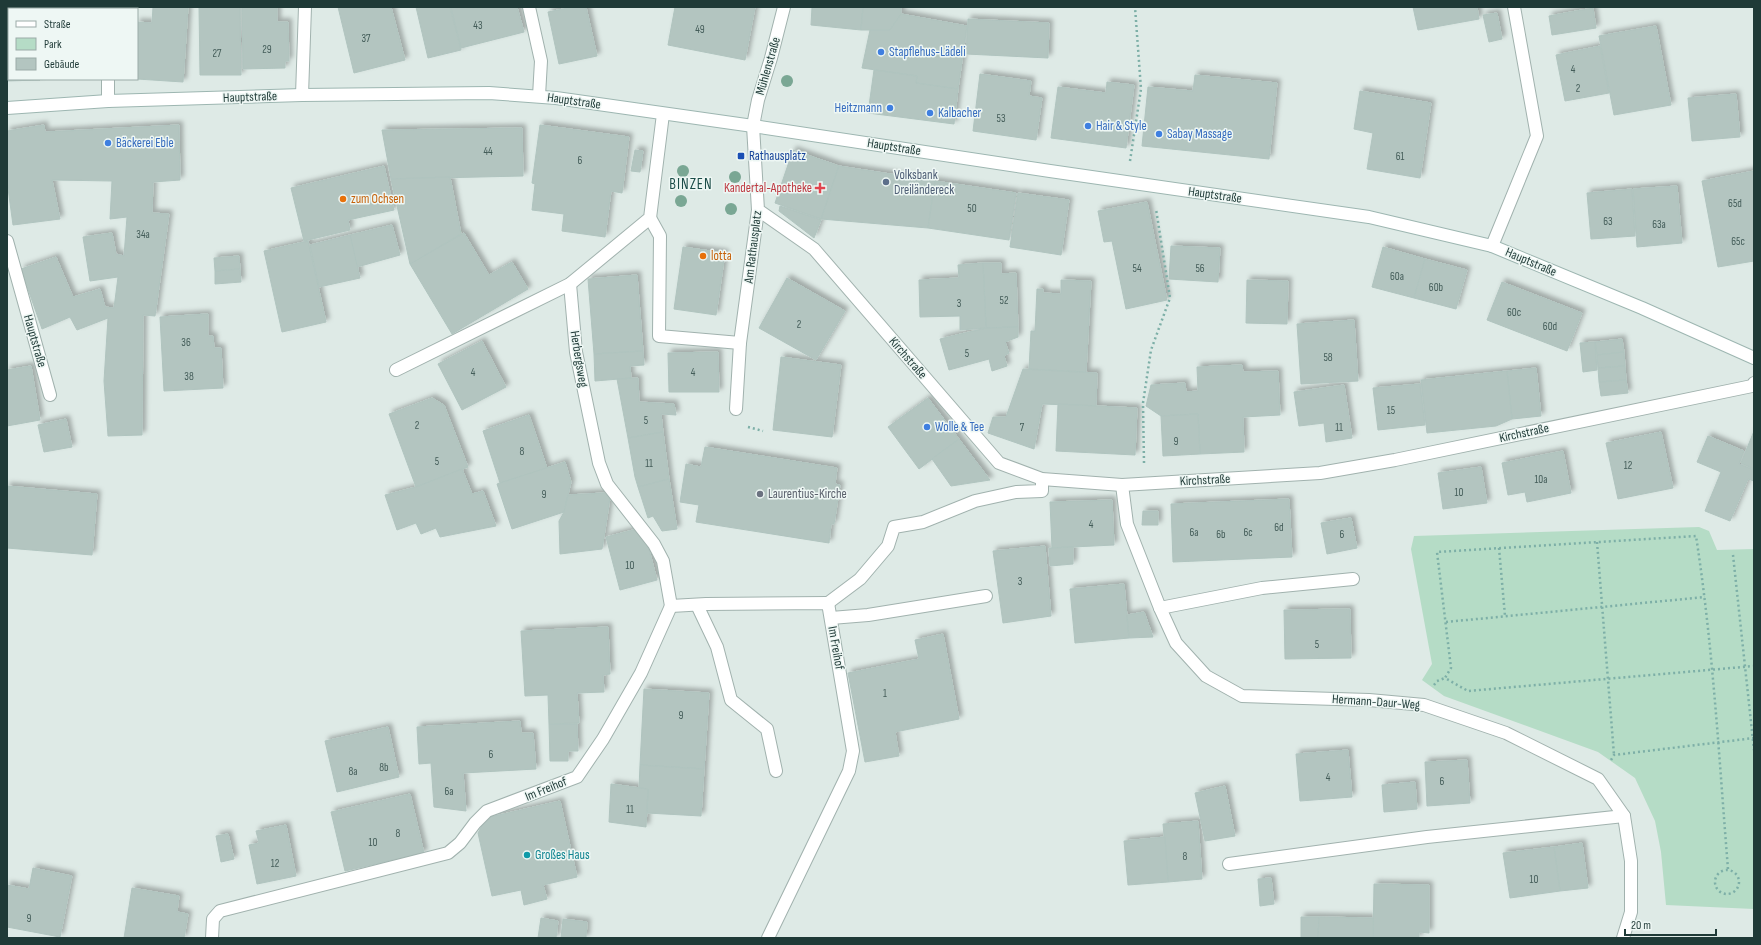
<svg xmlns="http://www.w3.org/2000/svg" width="1761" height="945" font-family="'Sofia Sans Condensed',sans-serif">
<defs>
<filter id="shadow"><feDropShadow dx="3.5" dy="-3.5" stdDeviation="2" flood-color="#0004"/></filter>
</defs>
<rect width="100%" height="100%" fill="#deeae6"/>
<polygon fill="#b5dcc6" points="1699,527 1709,531 1717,550 1754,549 1754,909 1666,905 1661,852 1655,821 1635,778 1598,752 1444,696 1422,680 1432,664 1411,549 1414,536"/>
<g fill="#b3c5c0" stroke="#b0c4bf" filter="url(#shadow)">
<polygon points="7,7 21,7 21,9 9,9 9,79 40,80 7,81"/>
<polygon points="153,7 188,7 183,82 137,79 137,22 152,23"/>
<polygon points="199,7 240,7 241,75 200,75"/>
<polygon points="242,7 277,7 277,22 288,22 289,61 285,61 285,68 243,69"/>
<polygon points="338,7 391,7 405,60 354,73"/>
<polygon points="416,7 450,7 461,50 428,58"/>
<polygon points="517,7 524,32 461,48 451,8"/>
<polygon points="573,7 586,7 597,56 559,64 548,12"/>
<polygon points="675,7 755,7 745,60 668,45"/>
<polygon points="812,7 863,7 861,30 811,25"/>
<polygon points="863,7 901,7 901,14 890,30 861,30"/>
<polygon points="1413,7 1477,7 1479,19 1418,30"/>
<polygon points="1593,8 1596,28 1552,35 1549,16"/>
<polygon points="1497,13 1502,39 1489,42 1483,15"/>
<polygon points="901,14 967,26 958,89 916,83 917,76 862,68 870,30 890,30"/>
<polygon points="968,19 1049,23 1048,58 966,54"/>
<polygon points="1656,26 1671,105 1614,115 1599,36"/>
<polygon points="1600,46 1609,93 1565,101 1556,55"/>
<polygon points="874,70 917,76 916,83 958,89 954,124 868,113"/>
<polygon points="980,74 1031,81 1029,96 1042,98 1036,140 973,131"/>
<polygon points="1195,75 1277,83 1269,159 1142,146 1148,87 1193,91"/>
<polygon points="1107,82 1134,85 1126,148 1051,138 1058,87 1106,93"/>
<polygon points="1360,91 1431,103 1420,178 1367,169 1373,133 1354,129"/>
<polygon points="1736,94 1740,137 1692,141 1688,98"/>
<polygon points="44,125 45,132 179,125 180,180 153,182 152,213 169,214 155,316 143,315 142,435 108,436 104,381 108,318 77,330 70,317 42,329 21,269 56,257 73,297 100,289 105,307 114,308 118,277 90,281 83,237 112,233 116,254 124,256 127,217 110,219 112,181 52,180 60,219 13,225 7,181 7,131"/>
<polygon points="540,125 629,137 622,193 611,191 605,237 562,231 564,214 532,210 535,184 532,183"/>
<polygon points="522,128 523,176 391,179 382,130"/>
<polygon points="635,150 643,151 640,172 631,171"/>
<polygon points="793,150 839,166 821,219 775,203"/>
<polygon points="384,166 394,210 348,220 350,230 304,241 291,188"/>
<polygon points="839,166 935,181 928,228 821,219"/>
<polygon points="1754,171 1754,261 1718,267 1702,181"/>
<polygon points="450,177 461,234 410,264 391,179"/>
<polygon points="935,181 1016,193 1009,240 928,228"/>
<polygon points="1677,186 1682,243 1637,247 1633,189"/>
<polygon points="1632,189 1635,236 1591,239 1587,193"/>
<polygon points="1018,193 1069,200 1061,255 1010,247"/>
<polygon points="1147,202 1167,300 1126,309 1112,241 1104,242 1098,211"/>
<polygon points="780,206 821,220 814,238 779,211"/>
<polygon points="392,225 400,255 357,267 350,235"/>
<polygon points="464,233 489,275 512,262 528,289 452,334 410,264"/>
<polygon points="350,235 360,278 319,287 310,245"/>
<polygon points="308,241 326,322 282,332 264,251"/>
<polygon points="1171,246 1220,248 1218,282 1169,279"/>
<polygon points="683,247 725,253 716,315 674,309"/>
<polygon points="1383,247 1425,259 1414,298 1372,287"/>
<polygon points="239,256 240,269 215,271 214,258"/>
<polygon points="1425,259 1467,270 1456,309 1414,298"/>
<polygon points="983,263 1001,263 1001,274 1016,273 1018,327 986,328"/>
<polygon points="983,263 986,328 960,330 960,316 920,317 919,280 959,278 958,265"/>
<polygon points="240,269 241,282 215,284 215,271"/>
<polygon points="637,275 643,351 594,354 588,279"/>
<polygon points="787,278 845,311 816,360 759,328"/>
<polygon points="1061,280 1091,281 1086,372 1029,369 1031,331 1035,331 1037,289 1043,289 1043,293 1061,294"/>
<polygon points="1247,280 1288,281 1287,324 1246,323"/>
<polygon points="1502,282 1582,313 1567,351 1487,320"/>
<polygon points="208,314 208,336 213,336 214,348 221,348 223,388 164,391 160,317"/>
<polygon points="1354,320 1358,381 1301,384 1297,324"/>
<polygon points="1018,327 1018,337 1005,342 1009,353 1004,356 1007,366 992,371 989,359 949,370 940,339 986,328"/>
<polygon points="1622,339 1624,352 1597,355 1595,342"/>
<polygon points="482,341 506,387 462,410 438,364"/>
<polygon points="1595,342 1597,370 1583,372 1580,343"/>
<polygon points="643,351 644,365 630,366 631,378 595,381 594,354"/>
<polygon points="718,352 719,392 669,392 668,353"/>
<polygon points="1624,352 1625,366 1598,368 1597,355"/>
<polygon points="781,357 841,365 832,437 773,430"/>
<polygon points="1242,365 1243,372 1278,371 1280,415 1243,417 1244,452 1200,454 1198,414 1161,416 1146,406 1151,385 1185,383 1186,392 1198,391 1197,367"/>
<polygon points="31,366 40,420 7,426 7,370"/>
<polygon points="1625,366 1626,380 1599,382 1598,368"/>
<polygon points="1536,368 1541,416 1512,419 1507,371"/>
<polygon points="1023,369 1097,373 1096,406 1042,404 1034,449 988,433 993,417 1006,417"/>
<polygon points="1507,371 1512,419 1496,426 1427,433 1421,380"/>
<polygon points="638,378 639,402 674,404 676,415 661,414 663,432 628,438 617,379"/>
<polygon points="1626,380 1628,393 1601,396 1599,382"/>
<polygon points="1420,384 1425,425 1378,430 1373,388"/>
<polygon points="1344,385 1352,438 1326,442 1324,423 1299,426 1294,392"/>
<polygon points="432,398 444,405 468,467 416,487 389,414"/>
<polygon points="928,398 959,439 919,469 888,427"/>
<polygon points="1058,404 1137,408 1135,455 1056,451"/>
<polygon points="1198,414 1200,454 1163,456 1161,416"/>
<polygon points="529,415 547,468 500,483 483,431"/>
<polygon points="66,419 72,447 44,452 38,425"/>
<polygon points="1754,431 1754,469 1741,463"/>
<polygon points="663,432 669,479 638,487 635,477 628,438"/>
<polygon points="1661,432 1673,488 1618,499 1606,443"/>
<polygon points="1708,436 1744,451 1739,464 1754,470 1754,481 1748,479 1730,521 1705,511 1721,472 1697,462"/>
<polygon points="959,439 990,480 951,486 932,459"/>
<polygon points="705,447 837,468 835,484 840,485 834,524 831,524 829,543 696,522 699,505 680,502 686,464 701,467"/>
<polygon points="1563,451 1571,493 1527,502 1525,492 1508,495 1502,463"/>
<polygon points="565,462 571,482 564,512 512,529 497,484"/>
<polygon points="1481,467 1487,503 1443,509 1438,473"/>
<polygon points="462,469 472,494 483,491 496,526 440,537 436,528 421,534 416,523 397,530 385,495 416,487"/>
<polygon points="669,479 677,529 662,531 653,516 648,518 638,487"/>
<polygon points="7,486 97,494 92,555 7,548"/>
<polygon points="604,493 610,498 602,549 560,554 559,521 564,512 568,495"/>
<polygon points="1289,499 1292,557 1173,562 1171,504"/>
<polygon points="1112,500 1114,545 1052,548 1050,502"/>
<polygon points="1143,511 1158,511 1158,525 1142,525"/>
<polygon points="1351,518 1357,548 1327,554 1321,523"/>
<polygon points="637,529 647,542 657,580 620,590 606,537"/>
<polygon points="1045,546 1051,616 1003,623 993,551"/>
<polygon points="1073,547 1073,564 1050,566 1049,548"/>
<polygon points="1124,584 1129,638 1075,643 1070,589"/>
<polygon points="1350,609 1351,658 1285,659 1284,610"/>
<polygon points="1144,612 1153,637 1129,638 1127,615"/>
<polygon points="608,627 610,674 603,675 604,692 577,693 579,723 549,724 548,695 525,696 521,631"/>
<polygon points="943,634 959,719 895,732 899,756 865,762 848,673 919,659 915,640"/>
<polygon points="644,689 709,693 704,769 640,765"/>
<polygon points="520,721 521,733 533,733 536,769 463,773 466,811 434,807 431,763 419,764 417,727"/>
<polygon points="549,724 577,724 578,751 568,751 568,761 550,761"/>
<polygon points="388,727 399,777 337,792 325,741"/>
<polygon points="1348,750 1352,797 1300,801 1296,754"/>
<polygon points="1467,760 1470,803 1427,806 1425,762"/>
<polygon points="640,765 704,769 701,816 647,813 648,789 639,788"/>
<polygon points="1415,782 1417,809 1384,812 1382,785"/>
<polygon points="611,784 648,789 646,827 609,822"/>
<polygon points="1225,786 1235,836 1205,841 1195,793"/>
<polygon points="410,794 424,853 345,871 331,812"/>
<polygon points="560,801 577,877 543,885 547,899 524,905 521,890 492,896 478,833 486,818"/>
<polygon points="1198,821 1202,879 1168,882 1163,824"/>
<polygon points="286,825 296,876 257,884 249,845 259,843 256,831"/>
<polygon points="228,834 234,859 221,862 216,836"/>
<polygon points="1165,837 1168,882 1128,885 1124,841"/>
<polygon points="1582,843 1588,888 1560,891 1554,847"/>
<polygon points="1554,847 1560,891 1510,898 1503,853"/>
<polygon points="33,868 72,876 60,937 7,927 7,885 29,889"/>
<polygon points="1271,878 1274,904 1260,906 1258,879"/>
<polygon points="1374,884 1429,885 1429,933 1419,932 1419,938 1373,938"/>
<polygon points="132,888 179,896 177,912 188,914 184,938 124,938"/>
<polygon points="1301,917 1319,917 1318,938 1301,938"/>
<polygon points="1319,917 1373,918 1373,938 1318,938"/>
<polygon points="541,918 558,921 556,938 538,938"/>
<polygon points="563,919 587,922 586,938 561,938"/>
</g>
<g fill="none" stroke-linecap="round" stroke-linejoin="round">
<defs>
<g id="service">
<polyline points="302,95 305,7"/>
<polyline points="650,218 660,236 659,336 740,343 758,210"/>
<polyline points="7,241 50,395"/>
<polyline points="570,284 576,352 599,463 607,484 654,544 663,561 671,606"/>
<polyline points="396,370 570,284 650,218 663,114"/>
<polyline points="736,409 740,343"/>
<polyline points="828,603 860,579 888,546 894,527 923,522 975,501 1016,492 1042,491 1042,479"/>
<polyline points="697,605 717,647 731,700 767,729 776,771"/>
<polyline points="671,606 706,604 828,603 853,751 849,771 768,938"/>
<polyline points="1160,608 1262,588 1353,579"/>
<polyline points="831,618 868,615 986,596"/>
<polyline points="212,938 213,919 220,911 448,853 460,843 475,823 487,811 577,777 603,739 641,673 671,606"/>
</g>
<g id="minor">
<polyline points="106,7 106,9"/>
<polyline points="529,7 541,61 539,96"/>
<polyline points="784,7 771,58 758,100 753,126 758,210 814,249 999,463 1042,479 1122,485 1320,473 1395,460 1752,386 1754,383"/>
<polyline points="108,79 108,101"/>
<polyline points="1492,246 1537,136 1514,7"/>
<polyline points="1122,485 1127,524 1160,608 1176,643 1206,676 1242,696 1369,700 1424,705 1506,733 1598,779 1624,816 1631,861 1631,912 1623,938"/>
<polyline points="1229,864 1427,837 1624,816"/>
</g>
<polyline id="secondary" points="7,108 108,101 302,95 489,93 556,98 753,126 1050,171 1369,217 1492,246 1642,308 1754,358"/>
</defs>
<use href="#service" stroke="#a1b2ae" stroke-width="14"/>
<use href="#minor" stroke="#a1b2ae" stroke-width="14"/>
<use href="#secondary" stroke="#9db6b1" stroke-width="14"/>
<g stroke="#7dafa7" stroke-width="2.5" stroke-dasharray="2 3" stroke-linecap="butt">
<polyline points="1130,161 1141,89 1135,7"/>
<polyline points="748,427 763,431"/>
<polyline points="1144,463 1143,403 1151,350 1170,298 1156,209"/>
<polyline points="1597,542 1614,755"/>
<polyline points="1499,548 1505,616"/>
<polyline points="1733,555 1754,750"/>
<polyline points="1446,622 1705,597"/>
<polyline points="1434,685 1437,681 1445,678"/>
<polyline points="1611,760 1614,755 1754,738"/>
<path d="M 1728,869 C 1719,758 1713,646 1696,536 L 1437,552 L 1451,668 L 1445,678 L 1468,691 L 1754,666"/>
<circle cx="1727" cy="882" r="12"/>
</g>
<use href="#service" stroke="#fff" stroke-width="12"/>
<use href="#minor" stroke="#fff" stroke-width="12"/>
<use href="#secondary" stroke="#fff" stroke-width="12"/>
</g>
<g fill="#7aa794">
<circle cx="787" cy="81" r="6"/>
<circle cx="683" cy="171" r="6"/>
<circle cx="735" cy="177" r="6"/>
<circle cx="681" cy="201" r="6"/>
<circle cx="731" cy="209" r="6"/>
</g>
<g fill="#3f7fe0" stroke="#eef7f4" stroke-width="1.5">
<circle cx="881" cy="52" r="4"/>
<circle cx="890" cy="108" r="4"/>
<circle cx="930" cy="113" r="4"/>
<circle cx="1088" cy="126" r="4"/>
<circle cx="1159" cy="134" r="4"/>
<circle cx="108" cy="143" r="4"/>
<circle cx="927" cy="427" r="4"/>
</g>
<rect fill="#1a4fb4" stroke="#eef7f4" stroke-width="1.5" x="737" y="152" width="8" height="8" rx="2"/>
<circle fill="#5c6f8a" stroke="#eef7f4" stroke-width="1.5" cx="886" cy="182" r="4"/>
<path fill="#e0444e" stroke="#eef7f4" stroke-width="1.5" d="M818 182h4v4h4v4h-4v4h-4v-4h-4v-4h4z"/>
<g fill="#e8710a" stroke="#eef7f4" stroke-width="1.5">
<circle cx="343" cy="199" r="4"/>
<circle cx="703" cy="256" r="4"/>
</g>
<circle fill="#6b7280" stroke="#eef7f4" stroke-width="1.5" cx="760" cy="494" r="4"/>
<circle fill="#0f9aa8" stroke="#eef7f4" stroke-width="1.5" cx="527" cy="855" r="4"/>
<g text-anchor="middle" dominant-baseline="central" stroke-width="3" stroke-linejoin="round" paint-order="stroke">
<g font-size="11" fill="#445d59">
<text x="478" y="25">43</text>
<text x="700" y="29">49</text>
<text x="366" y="38">37</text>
<text x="267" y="49">29</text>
<text x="217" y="53">27</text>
<text x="1573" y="69">4</text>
<text x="1578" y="88">2</text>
<text x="1001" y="118">53</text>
<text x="488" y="151">44</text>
<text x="1400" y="156">61</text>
<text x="580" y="160">6</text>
<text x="1735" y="203">65d</text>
<text x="972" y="208">50</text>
<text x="1608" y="221">63</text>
<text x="1659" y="224">63a</text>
<text x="143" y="234">34a</text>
<text x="1738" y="241">65c</text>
<text x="1137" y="268">54</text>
<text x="1200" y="268">56</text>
<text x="1397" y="276">60a</text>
<text x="1436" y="287">60b</text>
<text x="1004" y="300">52</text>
<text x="959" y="303">3</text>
<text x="1514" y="312">60c</text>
<text x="799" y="324">2</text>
<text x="1550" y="326">60d</text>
<text x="186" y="342">36</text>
<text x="967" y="353">5</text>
<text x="1328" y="357">58</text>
<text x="473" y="372">4</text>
<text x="693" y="372">4</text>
<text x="189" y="376">38</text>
<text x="1391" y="410">15</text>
<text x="646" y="420">5</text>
<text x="417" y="425">2</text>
<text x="1022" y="427">7</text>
<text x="1339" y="427">11</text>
<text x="1176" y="441">9</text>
<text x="522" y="451">8</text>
<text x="437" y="461">5</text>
<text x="649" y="463">11</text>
<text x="1628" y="465">12</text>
<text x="1541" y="479">10a</text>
<text x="1459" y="492">10</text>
<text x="544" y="494">9</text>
<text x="1091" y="524">4</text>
<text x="1279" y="527">6d</text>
<text x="1194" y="532">6a</text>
<text x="1248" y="532">6c</text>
<text x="1221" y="534">6b</text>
<text x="1342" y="534">6</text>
<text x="630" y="565">10</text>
<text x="1020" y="581">3</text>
<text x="1317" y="644">5</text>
<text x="885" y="693">1</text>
<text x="681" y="715">9</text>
<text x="491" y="754">6</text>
<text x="384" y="767">8b</text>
<text x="353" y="771">8a</text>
<text x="1328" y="777">4</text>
<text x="1442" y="781">6</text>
<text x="449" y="791">6a</text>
<text x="630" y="809">11</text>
<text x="398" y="833">8</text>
<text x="373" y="842">10</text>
<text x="1185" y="856">8</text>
<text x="275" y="863">12</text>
<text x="1534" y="879">10</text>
<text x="29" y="918">9</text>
</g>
<g font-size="13" fill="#366cbe" stroke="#eef7f4" text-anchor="start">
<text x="889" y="52">Stapflehus-Lädeli</text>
<text x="882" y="108" text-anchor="end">Heitzmann</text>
<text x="938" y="113">Kalbacher</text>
<text x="1096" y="126">Hair &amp; Style</text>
<text x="1167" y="134">Sabay Massage</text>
<text x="116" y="143">Bäckerei Eble</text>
<text x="935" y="427">Wolle &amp; Tee</text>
</g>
<g font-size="13" fill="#1f3a37" stroke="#eef7f4">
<text transform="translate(768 66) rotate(-74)">Mühlenstraße</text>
<text transform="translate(250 97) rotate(-2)">Hauptstraße</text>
<text transform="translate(574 101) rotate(8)">Hauptstraße</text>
<text transform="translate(894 147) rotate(9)">Hauptstraße</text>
<text transform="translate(1215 195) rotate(8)">Hauptstraße</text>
<text transform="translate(753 247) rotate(-83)">Am Rathausplatz</text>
<text transform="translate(1531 262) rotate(23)">Hauptstraße</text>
<text transform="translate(35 341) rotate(74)">Hauptstraße</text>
<text transform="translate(908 358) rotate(49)">Kirchstraße</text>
<text transform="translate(579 359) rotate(81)">Herbergsweg</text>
<text transform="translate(1524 433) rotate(-12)">Kirchstraße</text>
<text transform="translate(1205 480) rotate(-3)">Kirchstraße</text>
<text transform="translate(836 648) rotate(80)">Im Freihof</text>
<text transform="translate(1376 702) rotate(4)">Hermann-Daur-Weg</text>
<text transform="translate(546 789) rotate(-22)">Im Freihof</text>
</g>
<g font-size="13" fill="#164399" stroke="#eef7f4" text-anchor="start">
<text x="749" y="156">Rathausplatz</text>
</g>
<g font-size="13" fill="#4e5e75" stroke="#eef7f4" text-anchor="start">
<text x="894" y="175">Volksbank<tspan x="894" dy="15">Dreiländereck</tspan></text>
</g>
<g font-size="13" fill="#be3a42" stroke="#eef7f4" text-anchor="end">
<text x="812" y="188">Kandertal-Apotheke</text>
</g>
<g font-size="13" fill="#c56008" stroke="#eef7f4" text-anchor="start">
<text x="351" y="199">zum Ochsen</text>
<text x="711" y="256">lotta</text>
</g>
<g font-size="13" fill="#5b616d" stroke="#eef7f4" text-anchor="start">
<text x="768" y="494">Laurentius-Kirche</text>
</g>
<g font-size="13" fill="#0d838f" stroke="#eef7f4" text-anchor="start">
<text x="535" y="855">Großes Haus</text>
</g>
<g font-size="15" letter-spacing="1" fill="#1b4c48" stroke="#eef7f4">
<text x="691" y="184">BINZEN</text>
</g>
</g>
<rect width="1761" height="945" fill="none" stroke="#1f3a37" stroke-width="16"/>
<rect x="8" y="8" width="130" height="72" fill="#eef7f4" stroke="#9baba8"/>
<rect x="16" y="21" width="20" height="6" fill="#ffffff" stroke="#9baba8"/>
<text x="44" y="28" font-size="12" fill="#1f3a37">Straße</text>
<rect x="16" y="38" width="20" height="12" fill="#b5dcc6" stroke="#9baba8"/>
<text x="44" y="48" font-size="12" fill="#1f3a37">Park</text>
<rect x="16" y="58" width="20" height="12" fill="#b3c5c0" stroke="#9baba8"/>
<text x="44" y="68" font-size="12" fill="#1f3a37">Gebäude</text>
<path d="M1625 929v6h91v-6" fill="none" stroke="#1f3a37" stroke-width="2"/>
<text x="1631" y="929" font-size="12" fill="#1f3a37" stroke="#eef7f4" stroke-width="3" paint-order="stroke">20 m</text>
</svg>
